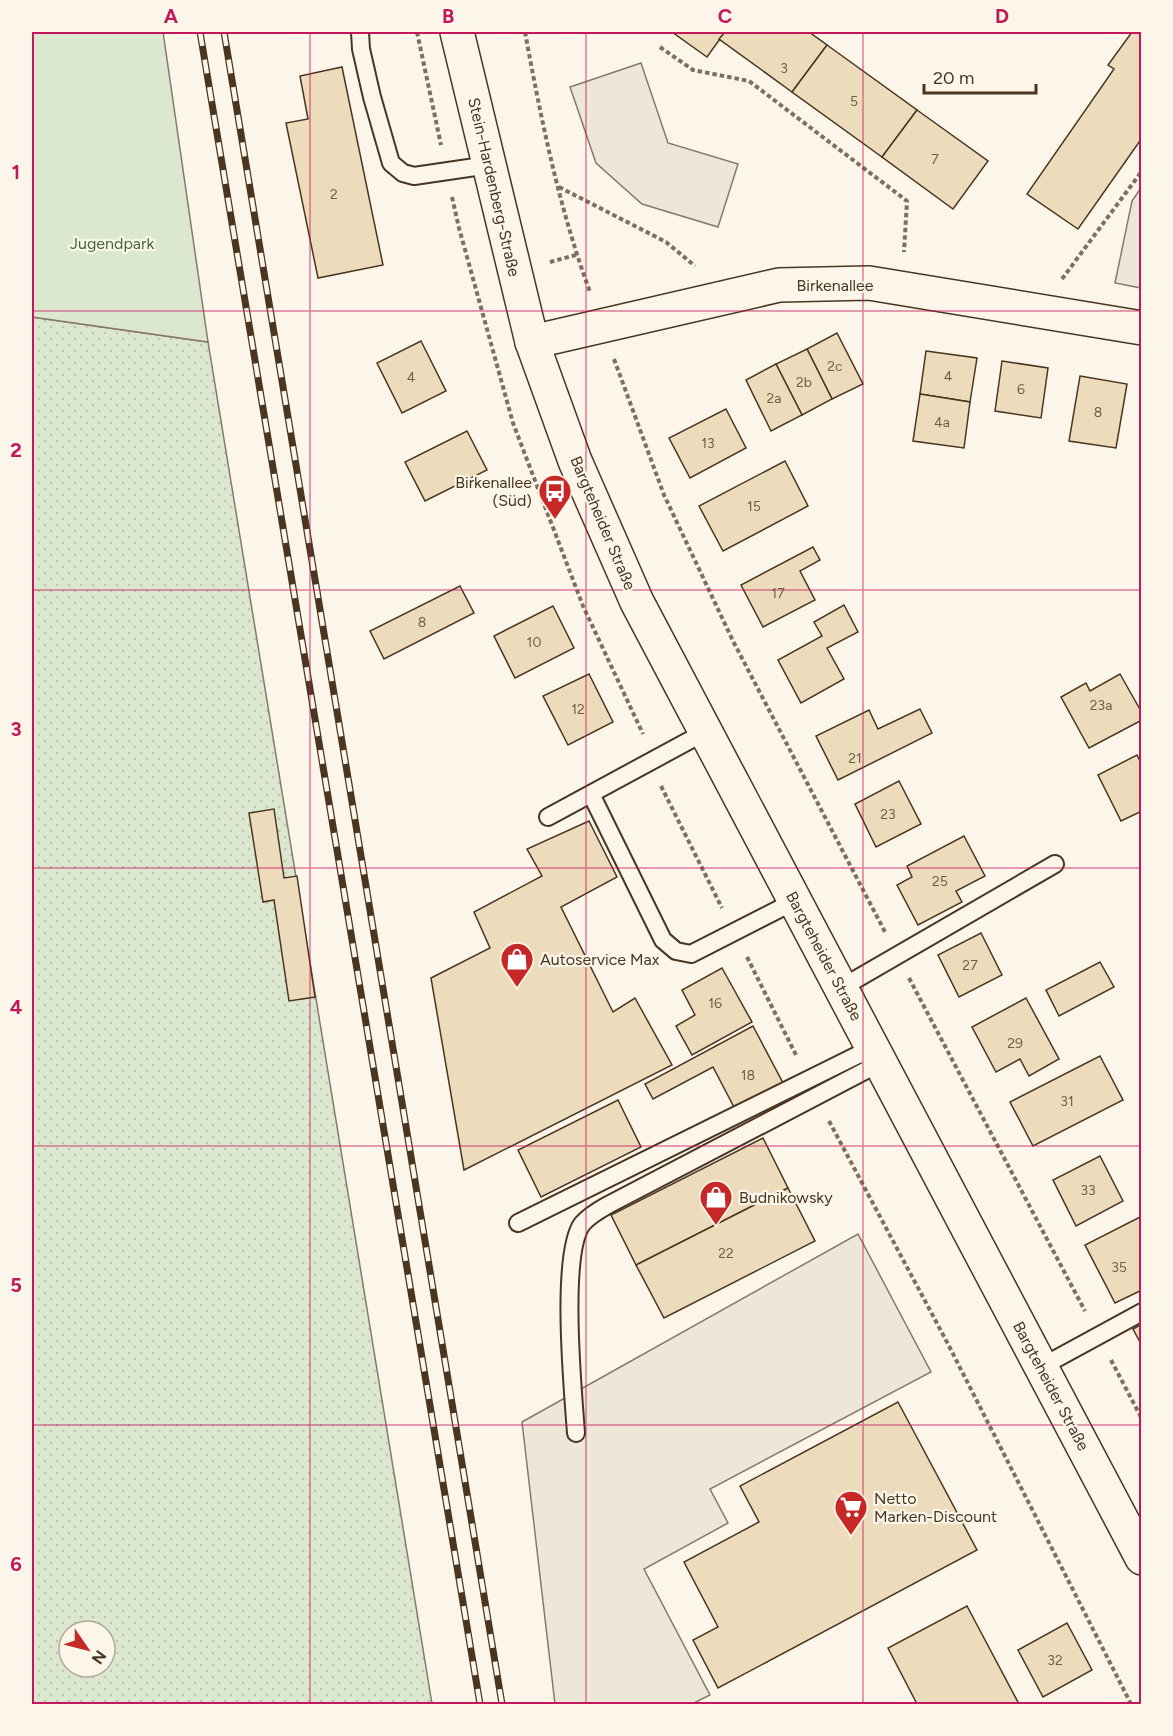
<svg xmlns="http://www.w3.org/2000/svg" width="1173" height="1736" font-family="Figtree,sans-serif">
<defs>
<pattern id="grass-dots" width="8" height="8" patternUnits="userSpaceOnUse" patternTransform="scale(1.5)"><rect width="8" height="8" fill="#dce7d0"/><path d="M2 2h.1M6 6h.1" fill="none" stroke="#bec7b2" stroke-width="1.8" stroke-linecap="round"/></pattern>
</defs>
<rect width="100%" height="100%" fill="#fbf6e9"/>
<path fill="url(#grass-dots)" stroke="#887966" stroke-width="1.5" fill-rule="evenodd" d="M 32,317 L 208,342 L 432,1704 L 32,1704 ZM 69,1631 L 105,1631 L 105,1667 L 69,1667 Z"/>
<polygon fill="#dce7d0" stroke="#887966" stroke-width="1.5" points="32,32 163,32 208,342 32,317"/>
<g fill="#ede7d9" stroke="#887966" stroke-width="1.5">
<polygon points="641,63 668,143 738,164 718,227 642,204 596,163 570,87"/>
<polygon points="1141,188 1141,288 1115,283 1132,201"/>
<polygon points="858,1234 931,1372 710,1489 728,1523 644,1569 710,1695 692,1704 555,1704 522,1422"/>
</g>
<g fill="#ecdcbc" stroke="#4a3520" stroke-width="1.5">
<polygon points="672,32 725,32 707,57"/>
<polygon points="725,32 809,32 827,45 792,92 719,39"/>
<polygon points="1132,32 1142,32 1142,138 1078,229 1027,194 1114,69 1108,65"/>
<polygon points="827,45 917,110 882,157 792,92"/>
<polygon points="342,67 383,265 318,278 286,123 308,119 300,76"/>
<polygon points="917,110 988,161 953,209 882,157"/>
<polygon points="837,333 863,384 832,399 807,349"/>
<polygon points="421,341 446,391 402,413 377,363"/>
<polygon points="807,349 832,399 802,415 776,364"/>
<polygon points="926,351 977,358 970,402 920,394"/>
<polygon points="1002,361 1048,368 1041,418 995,411"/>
<polygon points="776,364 802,415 771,431 746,380"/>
<polygon points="1080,376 1127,384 1116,448 1069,441"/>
<polygon points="920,394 970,402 964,448 913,441"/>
<polygon points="726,409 746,448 690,478 669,438"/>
<polygon points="467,431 487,470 425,501 405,462"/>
<polygon points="785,461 808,506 723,551 699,506"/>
<polygon points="813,547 820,560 800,571 815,600 763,627 741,585"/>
<polygon points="460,586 474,613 384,659 370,631"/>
<polygon points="844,605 858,632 827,648 844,679 801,703 778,660 822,636 814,622"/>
<polygon points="553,606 574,648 515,678 494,636"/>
<polygon points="589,674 613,722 568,745 543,696"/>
<polygon points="1120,674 1142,713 1142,720 1089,748 1061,697 1086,683 1090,691"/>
<polygon points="920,709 932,733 838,780 816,736 869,710 878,729"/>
<polygon points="1137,755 1142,765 1142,811 1121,821 1098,775"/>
<polygon points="899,781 921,824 876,847 855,804"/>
<polygon points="274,809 284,878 297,876 315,997 289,1001 274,900 263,902 249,813"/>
<polygon points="589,821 617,877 561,907 613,1012 635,998 672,1065 464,1170 431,978 490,948 474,912 542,876 527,849"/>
<polygon points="964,836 985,876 956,891 962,902 918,925 897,885 912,877 907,866"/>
<polygon points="981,933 1002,975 959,997 938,955"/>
<polygon points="1100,962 1114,987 1059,1016 1046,990"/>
<polygon points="722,968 752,1022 692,1055 676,1026 695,1015 682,990"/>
<polygon points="1026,998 1059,1059 1029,1076 1020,1059 996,1072 972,1027"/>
<polygon points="753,1026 783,1083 735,1109 713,1067 653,1099 645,1084"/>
<polygon points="1100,1056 1123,1100 1033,1146 1010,1102"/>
<polygon points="618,1100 641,1147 541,1197 518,1150"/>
<polygon points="763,1138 788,1188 636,1265 611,1215"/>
<polygon points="1100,1156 1123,1201 1076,1226 1053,1180"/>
<polygon points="788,1188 815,1241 664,1318 636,1265"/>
<polygon points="1142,1216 1142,1290 1115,1303 1085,1245"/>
<polygon points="1142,1324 1142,1346 1133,1329"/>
<polygon points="898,1402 977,1550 718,1688 693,1640 718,1627 684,1562 759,1522 740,1486"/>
<polygon points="967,1606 1019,1704 917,1704 888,1648"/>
<polygon points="1067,1623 1092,1670 1043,1697 1018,1650"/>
</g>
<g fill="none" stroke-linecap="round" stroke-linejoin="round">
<defs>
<g id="service">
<polyline points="360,32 361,49 372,97 391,163 403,173 414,176 489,165"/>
<polyline points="591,794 663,940 676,951 691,954 795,901"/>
<polyline points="548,817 705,732"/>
<polyline points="841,988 1055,864"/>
<polyline points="518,1223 872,1048"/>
<polyline points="1041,1367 1142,1312"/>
<path d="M 576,1433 C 573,1392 560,1255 582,1224 C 589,1216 599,1210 608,1205 L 880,1063"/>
</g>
<polyline id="minor" points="532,342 779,285 869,283 1142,328"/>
<polyline id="primary" points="457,32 532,342 575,461 637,602 1142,1558"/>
</defs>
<use href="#service" stroke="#4a3520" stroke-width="20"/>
<use href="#minor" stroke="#4a3520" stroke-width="36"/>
<use href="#primary" stroke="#4a3520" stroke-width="36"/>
<g stroke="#7f6f5c" stroke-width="4" stroke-dasharray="4.5 3" stroke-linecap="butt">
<polyline points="417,32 441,145"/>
<path d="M 525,32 C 541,119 559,208 590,292"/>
<polyline points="660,47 693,70 749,81 907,201 904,252"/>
<polyline points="559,187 666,242 695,266"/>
<polyline points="452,197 459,228 513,423 583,606 643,734"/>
<polyline points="550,262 576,255"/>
<polyline points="1062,279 1142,171"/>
<polyline points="614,359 664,495 733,641 885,932"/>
<polyline points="661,786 722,908"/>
<polyline points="747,957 796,1055"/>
<polyline points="909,978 1085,1311"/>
<polyline points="829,1121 948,1344 1131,1704"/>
<polyline points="1111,1360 1142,1419"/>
</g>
<use href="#service" stroke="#fbf6e9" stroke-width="16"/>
<use href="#minor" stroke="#fbf6e9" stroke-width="33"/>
<use href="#primary" stroke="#fbf6e9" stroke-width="33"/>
<defs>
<g id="rail">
<polyline points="200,32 480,1704"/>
<polyline points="224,32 502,1704"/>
</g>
</defs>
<use href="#rail" stroke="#4a3520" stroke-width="7"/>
<use href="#rail" stroke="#fbf6e9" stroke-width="4.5" stroke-dasharray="14" stroke-linecap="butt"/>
</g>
<path fill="none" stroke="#c2185b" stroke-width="1.5" stroke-opacity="0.55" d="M 310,32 L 310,1704M 586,32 L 586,1704M 863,32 L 863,1704M 32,311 L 1142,311M 32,590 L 1142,590M 32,868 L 1142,868M 32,1146 L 1142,1146M 32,1425 L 1142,1425"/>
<defs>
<symbol id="bus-pin" viewBox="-11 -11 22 30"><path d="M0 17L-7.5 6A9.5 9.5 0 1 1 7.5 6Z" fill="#c62828" stroke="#fbf6e9"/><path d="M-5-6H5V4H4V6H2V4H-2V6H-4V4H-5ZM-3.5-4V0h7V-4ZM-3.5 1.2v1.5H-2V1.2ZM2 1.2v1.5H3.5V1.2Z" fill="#fff"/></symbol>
<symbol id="shop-pin" viewBox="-11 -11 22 30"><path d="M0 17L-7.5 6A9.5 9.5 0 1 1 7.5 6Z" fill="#c62828" stroke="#fbf6e9"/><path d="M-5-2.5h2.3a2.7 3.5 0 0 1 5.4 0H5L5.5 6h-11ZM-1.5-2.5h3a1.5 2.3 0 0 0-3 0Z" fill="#fff"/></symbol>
<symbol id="supermarket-pin" viewBox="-11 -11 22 30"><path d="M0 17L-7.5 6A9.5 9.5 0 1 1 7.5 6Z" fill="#c62828" stroke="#fbf6e9"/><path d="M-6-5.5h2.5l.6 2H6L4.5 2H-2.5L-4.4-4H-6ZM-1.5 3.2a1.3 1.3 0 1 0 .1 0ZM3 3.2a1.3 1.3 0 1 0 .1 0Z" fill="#fff"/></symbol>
</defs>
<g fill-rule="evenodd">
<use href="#bus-pin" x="536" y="472" width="38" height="52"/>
<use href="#shop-pin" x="498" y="940" width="38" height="52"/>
<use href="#shop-pin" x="697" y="1178" width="38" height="52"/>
<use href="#supermarket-pin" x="832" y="1488" width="38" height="52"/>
</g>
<g text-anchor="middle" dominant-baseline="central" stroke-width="4.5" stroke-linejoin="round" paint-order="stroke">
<g font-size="14" fill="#725f47">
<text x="784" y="68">3</text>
<text x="854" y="101">5</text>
<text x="935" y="159">7</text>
<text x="334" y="194">2</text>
<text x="835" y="366">2c</text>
<text x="948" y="376">4</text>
<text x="411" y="377">4</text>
<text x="804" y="382">2b</text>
<text x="1021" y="389">6</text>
<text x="774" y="398">2a</text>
<text x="1098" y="412">8</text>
<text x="942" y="422">4a</text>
<text x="708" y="443">13</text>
<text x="754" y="506">15</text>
<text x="778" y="593">17</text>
<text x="422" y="622">8</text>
<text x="534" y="642">10</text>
<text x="1101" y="705">23a</text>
<text x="578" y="709">12</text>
<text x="855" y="758">21</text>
<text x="888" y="814">23</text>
<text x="940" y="881">25</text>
<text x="970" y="965">27</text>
<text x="715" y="1003">16</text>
<text x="1015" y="1043">29</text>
<text x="748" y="1075">18</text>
<text x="1067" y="1101">31</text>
<text x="1088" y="1190">33</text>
<text x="726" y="1253">22</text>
<text x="1119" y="1267">35</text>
<text x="1055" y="1660">32</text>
</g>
<g font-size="16" fill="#4a3520" stroke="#fbf6e9">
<text transform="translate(494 187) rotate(77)">Stein-Hardenberg-Straße</text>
<text x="835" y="285">Birkenallee</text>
<text transform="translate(603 523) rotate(67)">Bargteheider Straße</text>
<text transform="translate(824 956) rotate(62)">Bargteheider Straße</text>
<text transform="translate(1051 1386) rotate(62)">Bargteheider Straße</text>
</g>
<g font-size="16" fill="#436837" stroke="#fbf6e9">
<text x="112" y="243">Jugendpark</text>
</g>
<g font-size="16" fill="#4a3520" stroke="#fbf6e9" text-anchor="start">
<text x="532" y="482" text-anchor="end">Birkenallee<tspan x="532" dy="18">(Süd)</tspan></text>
<text x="540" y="959">Autoservice Max</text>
<text x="739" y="1197">Budnikowsky</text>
<text x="874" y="1498">Netto<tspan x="874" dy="18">Marken-Discount</tspan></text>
</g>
</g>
<rect width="1173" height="1736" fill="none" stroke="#fbf6e9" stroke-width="66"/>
<g transform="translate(87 1649) rotate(125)"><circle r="28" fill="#fbf6e9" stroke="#b4a999" stroke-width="1.5"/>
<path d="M0-4.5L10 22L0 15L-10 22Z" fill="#c62828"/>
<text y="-9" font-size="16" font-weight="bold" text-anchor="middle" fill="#4a3520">N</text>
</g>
<path d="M924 84v9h112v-9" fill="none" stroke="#4a3520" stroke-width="3"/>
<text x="933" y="84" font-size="18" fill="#4a3520" stroke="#fbf6e9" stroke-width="4.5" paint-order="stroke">20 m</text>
<rect x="33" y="33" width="1107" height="1670" fill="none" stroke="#c2185b" stroke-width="2"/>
<g font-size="20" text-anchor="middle" font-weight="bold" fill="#c2185b">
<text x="171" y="23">A</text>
<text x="448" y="23">B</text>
<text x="725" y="23">C</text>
<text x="1002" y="23">D</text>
<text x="16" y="179">1</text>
<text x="16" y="457">2</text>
<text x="16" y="736">3</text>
<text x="16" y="1014">4</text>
<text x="16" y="1292">5</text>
<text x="16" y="1571">6</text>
</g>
</svg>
